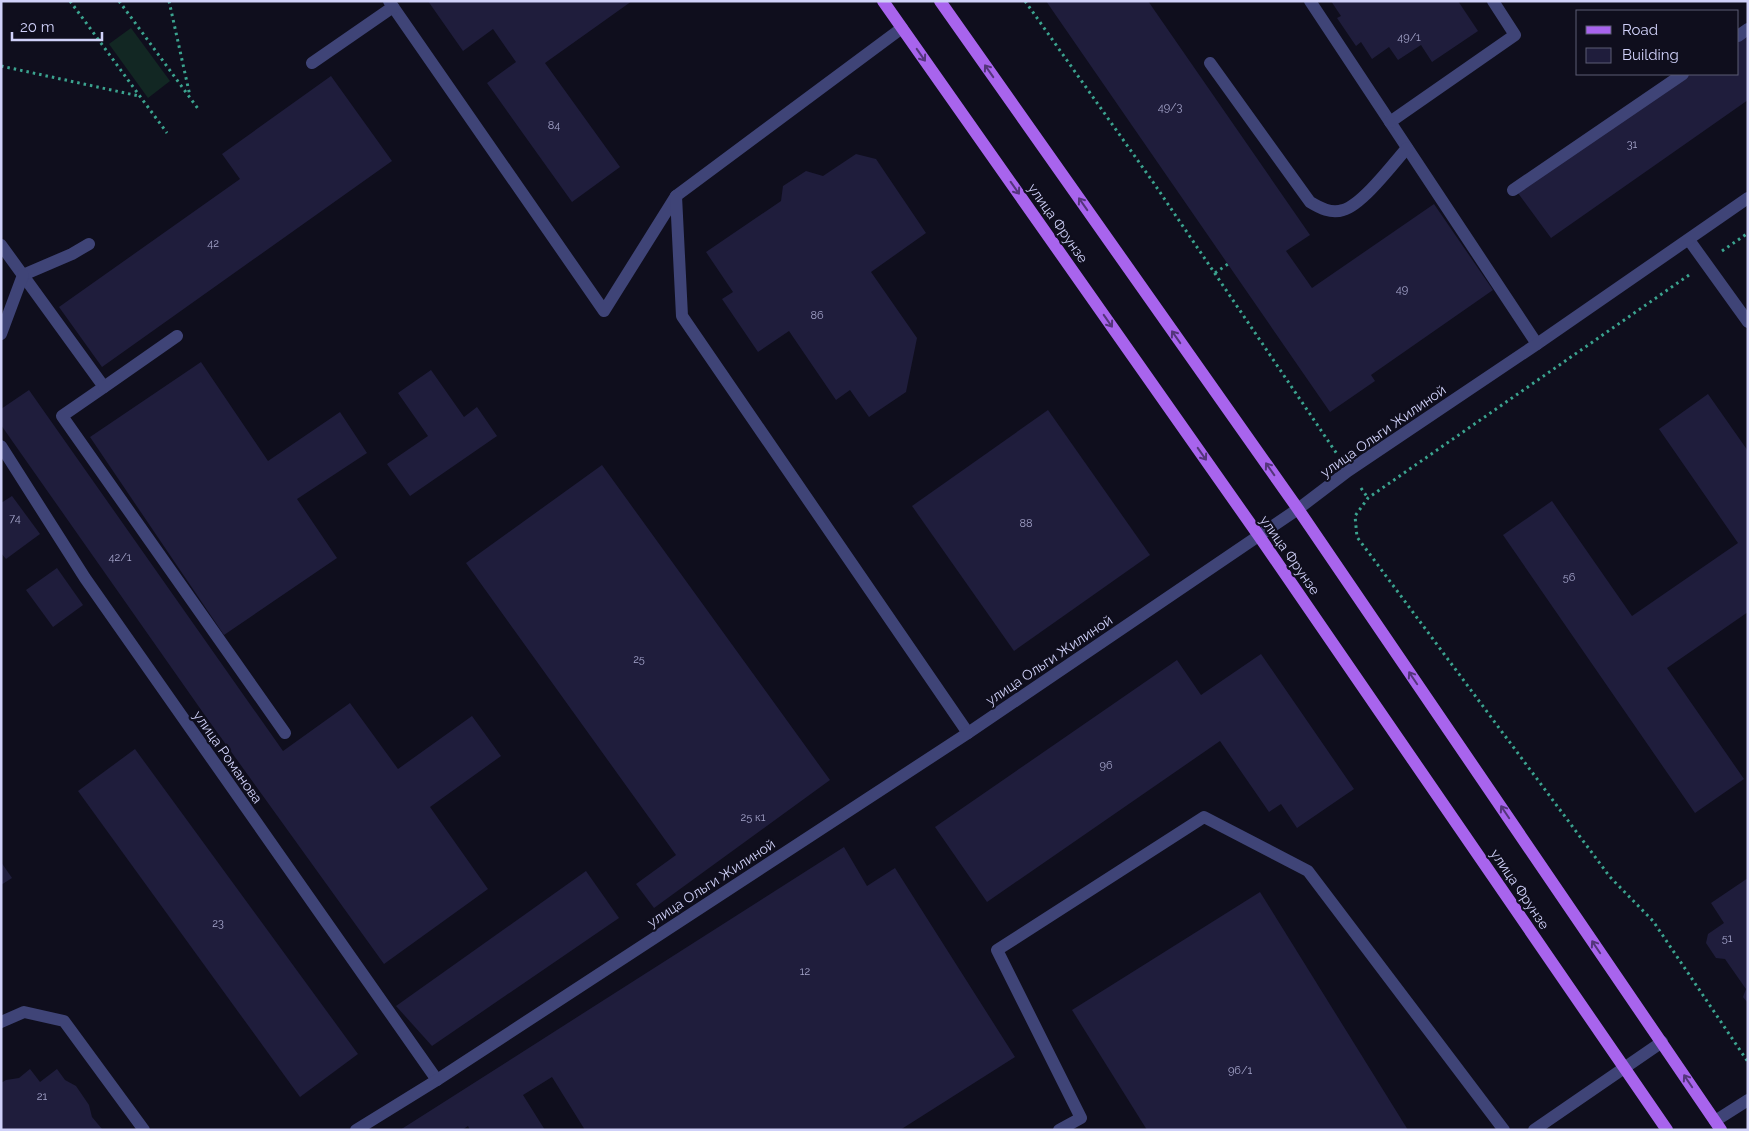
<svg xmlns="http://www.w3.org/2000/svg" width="1749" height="1131" font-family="Raleway,sans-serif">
<rect width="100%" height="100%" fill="#0f0e1d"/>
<polygon fill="#122723" points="131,28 170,81 148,98 109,44"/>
<g fill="#1f1d3c">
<polygon points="428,1 632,1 545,63 620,167 572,202 487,83 516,62 493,29 463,51"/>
<polygon points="1046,1 1148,1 1310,235 1286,251 1312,288 1434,204 1493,290 1371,375 1375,381 1330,412"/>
<polygon points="1331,1 1458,1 1478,31 1432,62 1421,45 1398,60 1389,47 1372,59 1361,42 1356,46 1337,18 1341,16"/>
<polygon points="1748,26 1748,100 1551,238 1515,189 1679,74 1738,74 1738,33"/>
<polygon points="331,76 392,161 102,367 59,307 240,179 222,154"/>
<polygon points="856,154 876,159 926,233 871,272 917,338 906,392 869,417 850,390 836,400 789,331 758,352 722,299 733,292 706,252 781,201 783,186 806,171 823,176"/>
<polygon points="201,362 268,461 340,412 367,453 297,499 337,558 224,635 90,437"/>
<polygon points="431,370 464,417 477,407 497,436 410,496 387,464 428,436 398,393"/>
<polygon points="29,390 283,751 350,703 398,769 472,716 501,756 430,807 488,889 384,964 204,714 1,425 1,409"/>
<polygon points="1708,394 1748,451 1748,612 1667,668 1744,779 1695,813 1503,535 1552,501 1632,616 1738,543 1659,429"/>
<polygon points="1048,410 1150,555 1014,651 912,506"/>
<polygon points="602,465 830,780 654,908 636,884 676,855 466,563"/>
<polygon points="12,496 40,534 6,559 1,553 1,503"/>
<polygon points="57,568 83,605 53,627 26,590"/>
<polygon points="1261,654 1354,789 1297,828 1281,804 1269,812 1220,741 987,902 935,827 1177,660 1201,695"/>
<polygon points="135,749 358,1054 300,1097 78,791"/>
<polygon points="844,847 867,886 895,868 1015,1057 900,1130 585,1130 552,1077 523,1095 545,1130 470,1130 468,1126 462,1130 400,1130"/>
<polygon points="1,862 12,878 1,885"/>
<polygon points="586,871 619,918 432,1046 396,1006"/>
<polygon points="1748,878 1748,1003 1743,997 1746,989 1725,959 1716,958 1706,943 1708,934 1724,923 1711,903"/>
<polygon points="1260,892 1408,1130 1147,1130 1072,1010"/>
<polygon points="30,1069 40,1082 57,1069 65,1080 76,1086 89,1105 92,1117 102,1129 1,1130 1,1083 6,1080 19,1078"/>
</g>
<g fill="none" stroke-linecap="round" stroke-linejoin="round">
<g stroke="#3ba38f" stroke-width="3" stroke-dasharray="2.5 4" stroke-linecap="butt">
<polyline points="70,1 167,133"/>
<polyline points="119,1 199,110"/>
<polyline points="169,1 190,96"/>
<polyline points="1025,1 1153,182 1337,454"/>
<polyline points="1,66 139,96"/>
<polyline points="1722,251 1748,233"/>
<polyline points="1215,273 1228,264"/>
<polyline points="1689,275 1368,498 1355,516 1357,537 1610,877 1653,921 1748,1062"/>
<polyline points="1361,488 1368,498"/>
</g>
<g stroke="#3f4477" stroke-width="12">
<polyline points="389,1 604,311 676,196 902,28"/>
<polyline points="1310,1 1537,344"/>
<polyline points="1738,36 1748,29"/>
<polyline points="312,63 393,7"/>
<path d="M 1210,63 L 1310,202 C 1320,208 1331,214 1343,210 C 1362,205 1393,164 1407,148"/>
<polyline points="1390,122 1515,35 1493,1"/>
<polyline points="1513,190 1683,74"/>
<polyline points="676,196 682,316 968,733"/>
<polyline points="1689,240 1748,322"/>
<polyline points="1,245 104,387 62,416 285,733"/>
<polyline points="23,275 72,254 89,244"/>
<polyline points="1,334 23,275"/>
<polyline points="104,387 177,336"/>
<polyline points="1,446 85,578 437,1080"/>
<polyline points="1,1022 24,1012 64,1021 144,1130"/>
<polyline points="1715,1121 1748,1100"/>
<polyline points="356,1130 437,1080 968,733 1298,509 1348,471 1537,344 1748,198"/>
<polyline points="1059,1130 1081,1118 997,950 1204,817 1308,871 1504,1130"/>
<polyline points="1534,1130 1662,1042"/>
</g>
<g stroke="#a864ed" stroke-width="12">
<polyline points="883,1 1259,536 1667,1130"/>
<polyline points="940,1 1298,509 1721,1130"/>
</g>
</g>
<defs><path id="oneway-shaft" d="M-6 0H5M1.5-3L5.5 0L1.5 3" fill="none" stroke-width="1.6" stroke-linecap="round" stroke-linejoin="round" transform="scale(1.25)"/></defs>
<g stroke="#54357b">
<use href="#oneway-shaft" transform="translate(921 55) rotate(55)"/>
<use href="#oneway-shaft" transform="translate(989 71) rotate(-125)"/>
<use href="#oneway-shaft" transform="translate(1015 188) rotate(55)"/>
<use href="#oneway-shaft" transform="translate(1083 204) rotate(-125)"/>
<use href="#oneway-shaft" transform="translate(1108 321) rotate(55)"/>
<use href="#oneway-shaft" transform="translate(1176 337) rotate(-125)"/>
<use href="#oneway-shaft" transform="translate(1202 454) rotate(55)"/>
<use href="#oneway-shaft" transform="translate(1270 469) rotate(-125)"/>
<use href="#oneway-shaft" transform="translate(1413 678) rotate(-124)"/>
<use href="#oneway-shaft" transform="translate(1505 812) rotate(-124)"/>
<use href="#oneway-shaft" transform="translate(1596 947) rotate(-124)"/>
<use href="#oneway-shaft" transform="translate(1688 1081) rotate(-124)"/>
</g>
<g text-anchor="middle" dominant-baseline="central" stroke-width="4.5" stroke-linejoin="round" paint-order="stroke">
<g font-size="11" fill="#a4a4ca">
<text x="1409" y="37">49/1</text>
<text x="1170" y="107">49/3</text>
<text x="554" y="125">84</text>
<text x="1632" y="144">31</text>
<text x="213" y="243">42</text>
<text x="1402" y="289">49</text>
<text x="817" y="315">86</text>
<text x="15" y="518">74</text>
<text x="1026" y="523">88</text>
<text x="120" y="557">42/1</text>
<text x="1569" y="577">56</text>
<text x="639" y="659">25</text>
<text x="1106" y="765">96</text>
<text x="753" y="817">25 к1</text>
<text x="218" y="923">23</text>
<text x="1727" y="938">51</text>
<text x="805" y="971">12</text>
<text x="1240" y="1070">96/1</text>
<text x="42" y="1096">21</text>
</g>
<g font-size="14" fill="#d0d1f9" stroke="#0f0e1d">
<text transform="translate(1058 223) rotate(55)">улица Фрунзе</text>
<text transform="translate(1383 431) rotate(-35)">улица Ольги Жилиной</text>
<text transform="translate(1290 555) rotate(55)">улица Фрунзе</text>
<text transform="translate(1049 660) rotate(-34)">улица Ольги Жилиной</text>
<text transform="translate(228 757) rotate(55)">улица Романова</text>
<text transform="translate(711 883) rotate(-33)">улица Ольги Жилиной</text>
<text transform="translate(1520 889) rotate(56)">улица Фрунзе</text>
</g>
</g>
<rect width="1749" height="1131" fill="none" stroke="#d0d1f9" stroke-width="5"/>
<rect x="1576" y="10" width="162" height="65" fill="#0f0e1d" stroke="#5c5c75"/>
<rect x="1586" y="26" width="25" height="8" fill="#a864ed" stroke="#5c5c75"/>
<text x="1622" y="35" font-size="15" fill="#d0d1f9">Road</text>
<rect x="1586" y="48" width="25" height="15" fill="#1f1d3c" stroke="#5c5c75"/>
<text x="1622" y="60" font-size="15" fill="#d0d1f9">Building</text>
<path d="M12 32v8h90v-8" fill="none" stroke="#d0d1f9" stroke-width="2.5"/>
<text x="20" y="32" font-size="15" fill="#d0d1f9" stroke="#0f0e1d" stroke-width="4" paint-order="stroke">20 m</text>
</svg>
